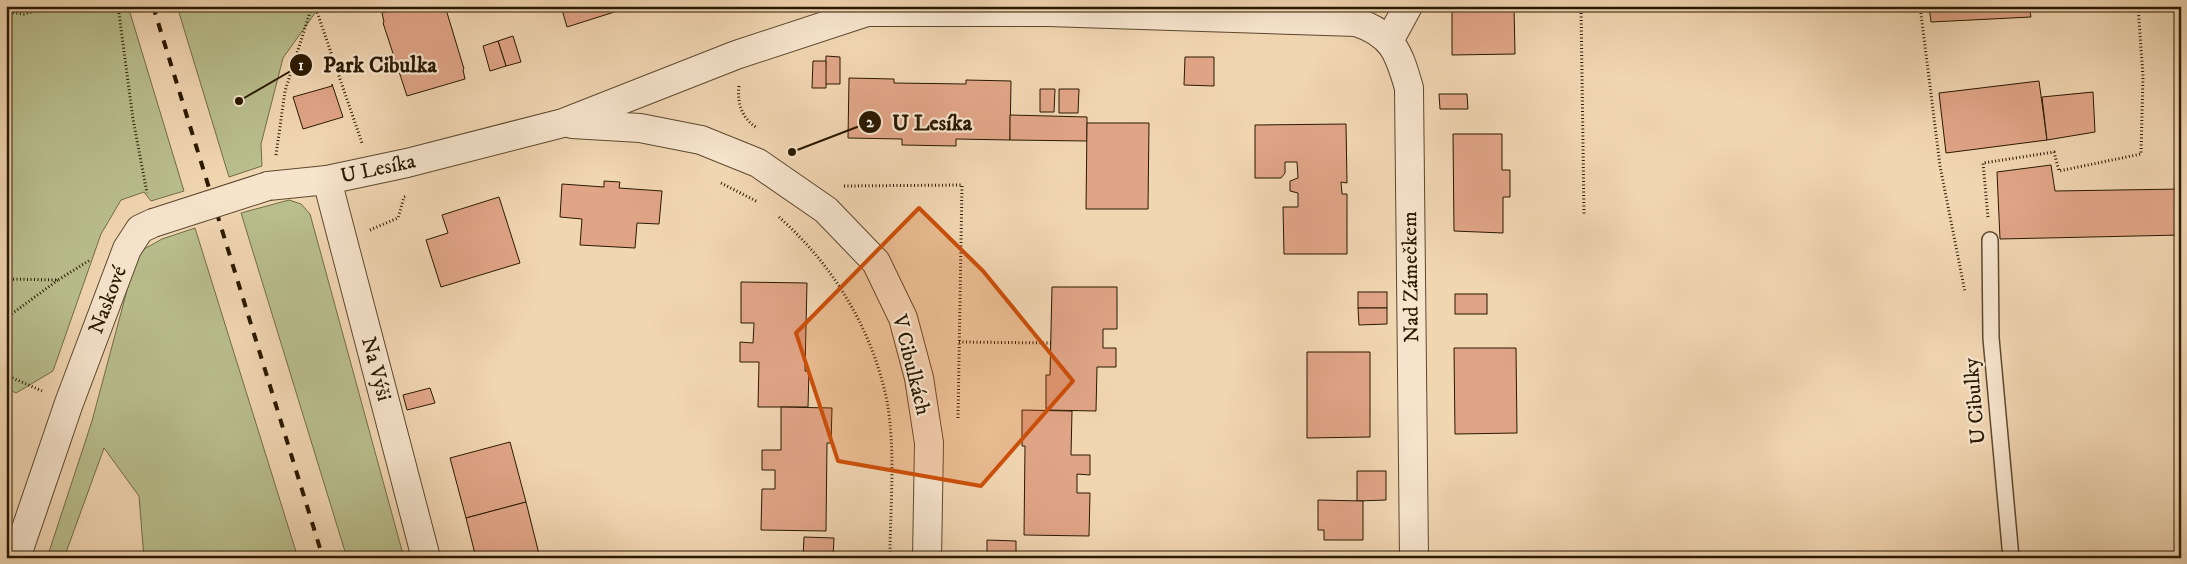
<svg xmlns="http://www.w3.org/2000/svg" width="2187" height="564" font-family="'IM FELL DW Pica',serif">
<rect width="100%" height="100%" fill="#f1d6b2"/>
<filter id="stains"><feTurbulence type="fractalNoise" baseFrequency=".004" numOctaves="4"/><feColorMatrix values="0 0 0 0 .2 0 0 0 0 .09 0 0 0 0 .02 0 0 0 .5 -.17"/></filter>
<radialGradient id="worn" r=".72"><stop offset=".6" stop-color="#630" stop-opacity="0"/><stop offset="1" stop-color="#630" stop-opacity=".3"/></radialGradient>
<g fill="#b9be8d" stroke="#726c47">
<polygon points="6,6 128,6 184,191 151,201 144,192 121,200 101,234 53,371 16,393 6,388"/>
<polygon points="177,6 320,6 283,58 261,144 262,166 229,177"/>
<polygon points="289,200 301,204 310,214 404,558 347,558 241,213"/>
<polygon points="195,228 298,558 144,558 139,496 104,448 64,558 47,558 92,421 137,253 162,239"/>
</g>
<g fill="#e0a587" stroke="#2a1901">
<polygon points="405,6 445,6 464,69 463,70 465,79 407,96 383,23 384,22 382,13"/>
<polygon points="561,6 626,6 627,8 567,27"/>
<polygon points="1452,6 1514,6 1515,54 1452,55"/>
<polygon points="1929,6 2029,6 2031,17 1931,22"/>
<polygon points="513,36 521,62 506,66 498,41"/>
<polygon points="2181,39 2181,189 2175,189"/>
<polygon points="498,41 506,66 490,71 483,46"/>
<polygon points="826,56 840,57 840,84 825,84"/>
<polygon points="1185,57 1214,57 1214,86 1184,85"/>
<polygon points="813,61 826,61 826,88 812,88"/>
<polygon points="849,78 894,79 894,83 966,84 966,80 1011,81 1010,140 956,139 956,146 902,145 902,139 848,138"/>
<polygon points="2039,81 2047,140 1946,153 1939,93"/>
<polygon points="332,84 343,117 303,129 293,97 332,86"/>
<polygon points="1040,89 1055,89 1054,112 1040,112"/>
<polygon points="1059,89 1079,89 1078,113 1059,113"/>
<polygon points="2093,92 2095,132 2047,140 2042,97"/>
<polygon points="1439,94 1467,94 1468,109 1440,109"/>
<polygon points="1010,115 1087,117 1087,141 1010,140"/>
<polygon points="1087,123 1149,123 1148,209 1086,209"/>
<polygon points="1346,124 1347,183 1341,182 1342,194 1347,194 1347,254 1284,254 1283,207 1298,207 1298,193 1290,191 1290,181 1298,178 1297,162 1285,162 1285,173 1281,178 1255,178 1255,125"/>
<polygon points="1453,134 1502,134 1502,170 1510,170 1510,197 1503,197 1503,233 1454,231"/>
<polygon points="2051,165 2055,191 2181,189 2181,235 2000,239 1997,172"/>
<polygon points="604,181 620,182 619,188 662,191 659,224 637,223 635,248 580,245 582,219 560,217 562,184 604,187"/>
<polygon points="499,197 520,263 441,287 426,240 448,233 442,215"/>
<polygon points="741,282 807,283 805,371 809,371 808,407 758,407 759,362 740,362 740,342 753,343 754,323 741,323"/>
<polygon points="1052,287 1117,287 1117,329 1103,329 1103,348 1116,348 1116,367 1097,367 1096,411 1046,410 1046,375 1050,375"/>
<rect x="1358" y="292" width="29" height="16"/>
<rect x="1455" y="294" width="32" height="20"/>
<polygon points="1358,308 1387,308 1387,324 1359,325"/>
<polygon points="1454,348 1516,348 1517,433 1455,434"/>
<polygon points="1307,352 1370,352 1370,437 1307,438"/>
<polygon points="430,388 435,403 407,410 403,395"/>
<polygon points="781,407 832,408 831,443 827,443 826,531 761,530 762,489 775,489 775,470 762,470 762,450 781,450"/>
<polygon points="1022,410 1072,411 1071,455 1090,455 1090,475 1077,474 1077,493 1090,493 1089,536 1024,535 1025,446 1022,446"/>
<polygon points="510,442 526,502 466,518 450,458"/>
<polygon points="1357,471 1386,471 1386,500 1357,501"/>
<polygon points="1318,500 1363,501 1363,540 1324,540 1324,530 1318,530"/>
<polygon points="526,502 540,558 476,558 466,518"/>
<polygon points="804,537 834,538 833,558 803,558"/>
<polygon points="987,540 1016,541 1016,558 987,558"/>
</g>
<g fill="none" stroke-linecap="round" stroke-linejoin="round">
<defs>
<polyline id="service" points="1990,240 1991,338 2011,558"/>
<g id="minor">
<polyline points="1389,41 1408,6"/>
<polyline points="572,124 640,128 701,140 758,163 826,210 876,262 903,318 919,378 929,443 927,558"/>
<polyline points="327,180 426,558"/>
<path d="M 268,186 L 327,180 L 407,163 L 563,123 L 736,55 L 867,12 L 1048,12 L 1356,22 C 1393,34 1399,53 1409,88 L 1414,558"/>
<polyline points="16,558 69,403 127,249 140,229 153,223"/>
</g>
</defs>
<use href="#service" stroke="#5c482d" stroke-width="18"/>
<use href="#minor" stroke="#5c482d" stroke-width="30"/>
<g stroke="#2a1901" stroke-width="3" stroke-dasharray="1 2.5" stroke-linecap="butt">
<polyline points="118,6 133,119 147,193"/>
<polyline points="315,6 362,143"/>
<polyline points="1581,6 1584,214"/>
<polyline points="1920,6 1940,166 1965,292"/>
<polyline points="6,12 24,14 59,6"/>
<path d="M 739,86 C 737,104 742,118 757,128"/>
<polyline points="276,155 285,91 312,6"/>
<polyline points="721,183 758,202"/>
<polyline points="844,186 962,185 958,418"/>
<path d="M 779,217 C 834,266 872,329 887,401 C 896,452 890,507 890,558"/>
<polyline points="1988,217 1983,163 2054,152 2059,171 2141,154 2143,76 2138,6"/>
<polyline points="370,230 398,218 404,197 407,196"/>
<polyline points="6,279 58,280 90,260"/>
<polyline points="6,318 58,280"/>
<polyline points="959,342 1051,343"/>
<polyline points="6,375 42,391"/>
</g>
<use href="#service" stroke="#f6e4cd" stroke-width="15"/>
<use href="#minor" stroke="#f6e4cd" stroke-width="28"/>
<polyline stroke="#2a1901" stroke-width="4" stroke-dasharray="9 9" stroke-linecap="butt" points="153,6 323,558"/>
<defs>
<polyline id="minor-bridge" points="153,223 268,186"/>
</defs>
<use href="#minor-bridge" stroke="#5c482d" stroke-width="30" stroke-linecap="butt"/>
<use href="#minor-bridge" stroke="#f6e4cd" stroke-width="28"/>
</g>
<path fill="#cc4f0a" fill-opacity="0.2" stroke="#cc4f0a" stroke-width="4" stroke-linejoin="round" d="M 919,208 L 983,271 L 1073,381 L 981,486 L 838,461 L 796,333 Z"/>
<g text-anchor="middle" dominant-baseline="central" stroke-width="4.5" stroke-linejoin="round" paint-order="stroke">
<g font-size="21" fill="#2a1901" stroke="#f6e4cd">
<text transform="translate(378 169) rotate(-12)">U Lesíka</text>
<text transform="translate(1411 277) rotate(-91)">Nad Zámečkem</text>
<text transform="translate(108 300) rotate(-69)">Naskové</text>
<text transform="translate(911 365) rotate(76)">V Cibulkách</text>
<text transform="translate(376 369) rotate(75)">Na Výši</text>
<text transform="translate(1975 401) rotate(-95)">U Cibulky</text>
</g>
</g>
<path fill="none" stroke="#2a1901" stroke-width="2" d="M239 101L301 65M792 152L870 122"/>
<g fill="#2a1901" stroke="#f6e4cd" stroke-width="2">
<circle cx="239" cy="101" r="5"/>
<circle cx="792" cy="152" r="5"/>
<circle cx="301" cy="65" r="12"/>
<circle cx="870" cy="122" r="12"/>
</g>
<g font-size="15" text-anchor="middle" font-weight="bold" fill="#fff">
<text x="301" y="70">1</text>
<text x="870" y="127">2</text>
</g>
<g font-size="22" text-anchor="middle" font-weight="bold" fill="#2a1901" stroke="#f6e4cd" stroke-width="4.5" stroke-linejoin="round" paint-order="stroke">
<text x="380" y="72">Park Cibulka</text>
<text x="932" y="130">U Lesíka</text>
</g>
<rect width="2187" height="564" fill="none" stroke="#f1d6b2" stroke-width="25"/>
<rect x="8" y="8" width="2172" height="549" fill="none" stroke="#2a1901" stroke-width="2.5"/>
<rect x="12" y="12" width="2162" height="539" fill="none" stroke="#2a1901"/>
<rect width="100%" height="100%" filter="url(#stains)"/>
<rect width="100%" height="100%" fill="url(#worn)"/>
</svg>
